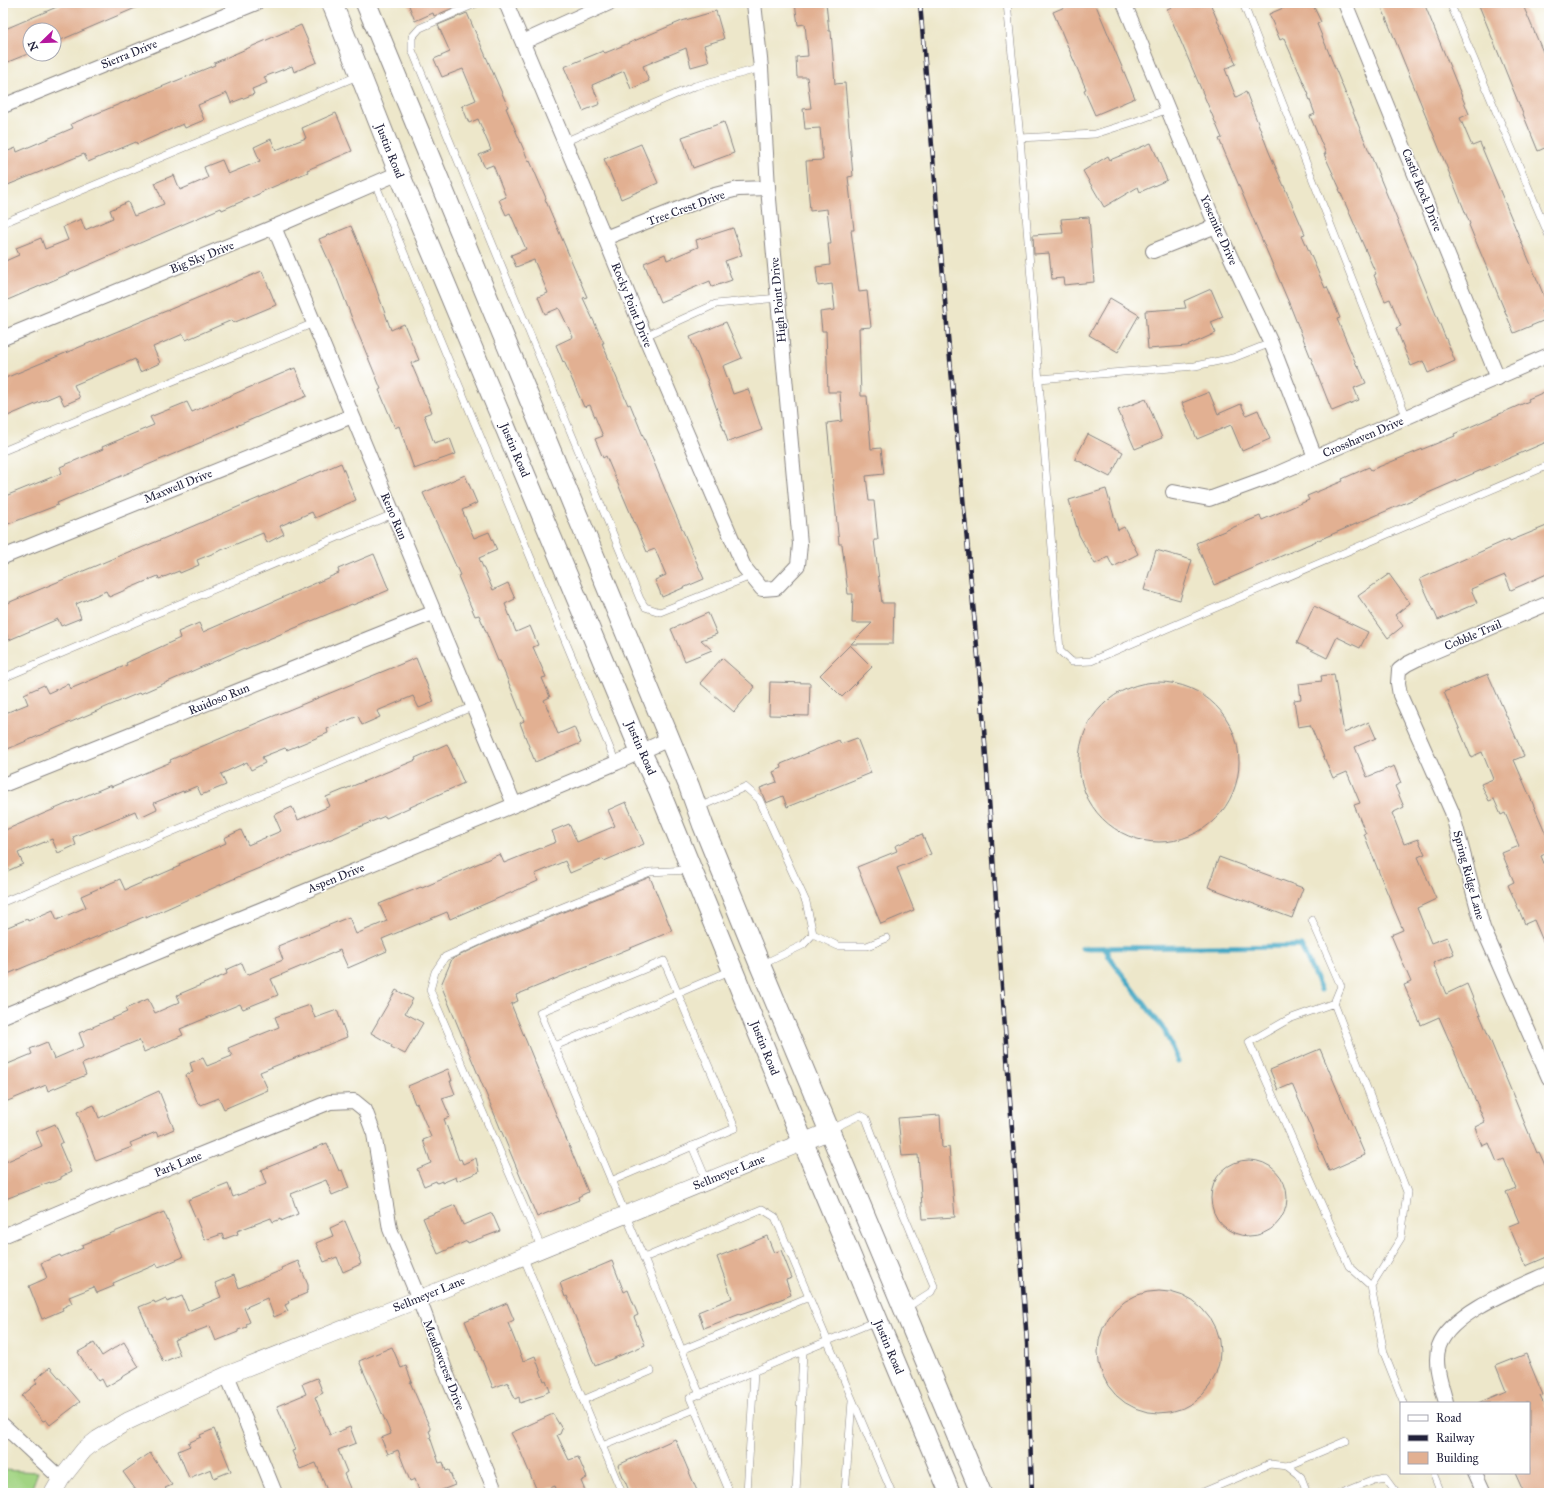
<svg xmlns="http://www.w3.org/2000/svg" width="1552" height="1496" font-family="'IM FELL Great Primer',serif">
<rect width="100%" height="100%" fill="#fff"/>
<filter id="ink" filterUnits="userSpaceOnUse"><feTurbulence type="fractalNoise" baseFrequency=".025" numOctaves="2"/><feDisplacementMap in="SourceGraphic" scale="8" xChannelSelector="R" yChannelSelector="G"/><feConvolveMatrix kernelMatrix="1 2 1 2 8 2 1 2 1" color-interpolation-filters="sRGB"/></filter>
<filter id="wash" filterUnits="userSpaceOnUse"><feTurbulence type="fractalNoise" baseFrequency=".012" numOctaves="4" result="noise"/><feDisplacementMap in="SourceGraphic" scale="16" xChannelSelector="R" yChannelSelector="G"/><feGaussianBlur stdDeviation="0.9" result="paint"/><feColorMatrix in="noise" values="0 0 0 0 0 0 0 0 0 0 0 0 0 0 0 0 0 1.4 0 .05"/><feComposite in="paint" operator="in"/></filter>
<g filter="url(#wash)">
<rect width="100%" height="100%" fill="#ede7ca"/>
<polygon fill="#a2d483" stroke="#627b5f" points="3,1470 38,1472 30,1493 3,1493"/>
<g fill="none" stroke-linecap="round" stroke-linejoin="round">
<g stroke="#44a8c4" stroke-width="5">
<polyline points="1082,948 1301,946 1321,990"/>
<polyline points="1106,948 1109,957 1165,1031 1178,1062"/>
</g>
</g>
<g id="blocks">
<g fill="#e2b092">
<polygon points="66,3 147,3 54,43 54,30 30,30 30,53 3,64 3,30"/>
<polygon points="408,3 462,3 463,4 434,16 433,13 415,21"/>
<polygon points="795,3 826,3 829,31 831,31 835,84 845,83 853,176 848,177 854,230 851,230 859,292 867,291 871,327 859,328 861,396 867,396 871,449 881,448 884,474 866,476 869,501 874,501 878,540 874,540 882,603 894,603 893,644 851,644 872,623 852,623 853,594 848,594 842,544 839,544 827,423 842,421 840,392 828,392 826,331 822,331 820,312 835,310 832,284 818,286 816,267 830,265 828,244 831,244 827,209 810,211 806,161 823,160 820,128 805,129 803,109 811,108 807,77 797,77 796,57 808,56 805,24 798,25"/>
<polygon points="1074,3 1095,3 1135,98 1095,115 1084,90 1086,89 1053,12"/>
<polygon points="1181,3 1210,3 1236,64 1225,69 1236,97 1246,92 1269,152 1305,234 1302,235 1325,288 1327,287 1340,318 1337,319 1357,366 1358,365 1366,383 1354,388 1359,400 1332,411 1289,303 1219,139 1222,138 1167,9"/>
<polygon points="1295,3 1312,3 1321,22 1317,24 1455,361 1428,373 1423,361 1411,366 1396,328 1401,326 1390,299 1385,301 1374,275 1376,274 1339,189 1340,189 1324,154 1326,154 1310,116 1315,114 1308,95 1309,95 1284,38 1280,40 1269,14"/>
<polygon points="1380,3 1424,3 1469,114 1460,118 1472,146 1480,143 1549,308 1541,311 1545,320 1514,333 1469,225 1470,224"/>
<polygon points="1478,3 1522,3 1549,66 1549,146 1538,151"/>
<polygon points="716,11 724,39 704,45 709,62 691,67 686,48 643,66 649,81 631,89 624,71 592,85 600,104 583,111 564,67 603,51 605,53 682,21"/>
<polygon points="467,13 508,107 506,108 529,162 530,161 546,198 545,199 587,297 583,298 604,343 602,343 628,405 630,404 669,499 704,579 662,597 655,580 666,575 655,549 647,552 606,456 603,458 595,439 603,436 590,405 584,407 564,361 563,362 556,345 573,337 559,308 545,314 538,297 548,293 534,260 516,267 511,255 526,249 510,213 506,215 499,200 506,197 493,165 485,168 479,155 491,150 478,119 469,123 462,106 476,100 463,69 442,77 434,59 450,52 438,25"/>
<polygon points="301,25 317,62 294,72 292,66 264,77 267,83 252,89 254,94 231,103 227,93 198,105 204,120 185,128 183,124 137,144 136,142 88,162 84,154 3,187 3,153 16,148 17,152 73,128 71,124 215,65 214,63"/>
<polygon points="336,113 352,151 307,170 308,172 261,192 261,193 222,210 221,208 3,302 3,262 19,255 16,248 41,238 45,249 68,240 63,227 81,219 85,230 113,218 110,210 128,202 134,216 164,204 155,183 174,175 180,190 208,178 204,167 222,160 228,174 260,161 254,147 271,139 276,150 306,138 302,128"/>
<polygon points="724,122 734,153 693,168 682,137"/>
<polygon points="1151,143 1167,180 1140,192 1138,187 1104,207 1083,171 1108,156 1110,160"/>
<polygon points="641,144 658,183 621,199 604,159"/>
<polygon points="1089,217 1094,282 1064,285 1063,278 1052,279 1049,253 1034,254 1033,235 1063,233 1061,219"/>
<polygon points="351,226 368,266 391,330 404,324 419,360 411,363 432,412 424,415 434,443 450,438 456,454 414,469 399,426 395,428 379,390 381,389 353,321 337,279 319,239"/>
<polygon points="733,228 742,255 725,261 732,280 712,287 710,281 660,302 644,263 665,254 667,260 698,247 696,240"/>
<polygon points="262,271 276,305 233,323 232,320 186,340 183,334 153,347 160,363 140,372 135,359 74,385 80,398 64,405 59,394 3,418 3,379"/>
<polygon points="1211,289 1223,317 1211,322 1216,333 1187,346 1148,349 1145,311 1186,308 1184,301"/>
<polygon points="1110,298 1139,315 1118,352 1089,335"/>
<polygon points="726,322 742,358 723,366 733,394 748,389 762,430 728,442 708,384 709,384 690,337"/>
<polygon points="295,368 307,396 203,440 204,441 157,461 57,503 58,505 3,526 3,497 62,473 60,467 103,449 102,447 154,425 150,417 187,402 192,412"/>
<polygon points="1549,390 1549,441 1214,585 1196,543 1260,516 1262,520 1309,500 1307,496 1343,481 1342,479 1369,467 1371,470 1455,436 1454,434 1529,401 1528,399"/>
<polygon points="1209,392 1218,414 1241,404 1246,415 1258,410 1270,439 1242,451 1231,425 1197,439 1182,403"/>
<polygon points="1146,399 1162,438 1135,449 1118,410"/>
<polygon points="1088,434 1123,452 1110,477 1075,459"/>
<polygon points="341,463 356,500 315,518 312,512 280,526 284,534 267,543 263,533 197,560 199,565 180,573 179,571 159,579 158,576 109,597 106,591 76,604 81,618 61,626 58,619 9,640 3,626 3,605 133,550 134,551 184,530"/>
<polygon points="465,475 477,503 462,510 474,538 489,532 497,550 479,558 493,590 508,583 515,599 505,604 516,632 530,626 538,645 533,647 546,677 542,678 550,697 544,700 558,734 574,727 581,743 535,762 520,723 524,721 500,661 498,661 479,615 475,616 458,576 460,575 423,493"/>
<polygon points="1106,489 1118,530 1124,527 1138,554 1113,567 1108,557 1095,564 1079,535 1069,500"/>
<polygon points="1549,525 1549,573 1511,590 1505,575 1471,589 1477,603 1438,620 1420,579 1509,539 1510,541"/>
<polygon points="1156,550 1192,560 1180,600 1144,590"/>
<polygon points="374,554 389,590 353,605 352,604 245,649 245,648 140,694 139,693 3,751 3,714 28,704 24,694 44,685 48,693 68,684 70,689 127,665 126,663 180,638 178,632 199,623 203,632 339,573 338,569"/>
<polygon points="1389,574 1410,603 1395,615 1403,626 1388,638 1358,596"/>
<polygon points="1314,606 1368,632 1360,648 1337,637 1327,658 1297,643"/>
<polygon points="708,613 717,634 701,640 712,650 685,661 671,629"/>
<polygon points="850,645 872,667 842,697 820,675"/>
<polygon points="416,658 434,702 419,708 413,696 377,711 380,717 362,725 358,716 327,729 328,733 287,750 285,748 262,757 265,763 251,770 247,762 221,774 226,785 201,795 197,786 183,792 183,791 154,803 157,809 138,818 135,811 73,837 76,845 58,853 52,839 18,853 23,864 3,873 3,831 111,785 111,787 171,762 170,760 264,720"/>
<polygon points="722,658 755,687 734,712 700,683"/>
<polygon points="1334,674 1344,733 1369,722 1376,738 1355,747 1367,777 1394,766 1401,783 1395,786 1404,807 1392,813 1404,844 1418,839 1425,854 1418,857 1436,899 1417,908 1431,943 1447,937 1454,954 1433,963 1446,994 1467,984 1537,1153 1539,1152 1549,1174 1549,1256 1526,1266 1509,1226 1519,1222 1506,1192 1516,1188 1504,1159 1497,1162 1489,1143 1482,1146 1475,1127 1485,1122 1439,1017 1421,1025 1404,985 1411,982 1391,935 1403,930 1382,880 1364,834 1366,834 1354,805 1360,803 1347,772 1333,778 1310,725 1298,727 1294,700 1301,699 1299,684 1322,681 1321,676"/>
<polygon points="1488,674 1524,756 1514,760 1549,841 1549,852 1541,856 1549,875 1549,955 1534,920 1525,924 1508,885 1514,882 1502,853 1519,846 1505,813 1501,815 1494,799 1489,801 1481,784 1493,779 1482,752 1471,757 1444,692"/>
<polygon points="770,682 810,683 809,716 769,715"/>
<circle cx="1159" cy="762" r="80"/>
<polygon points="857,738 871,773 787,807 783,796 766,803 760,788 777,782 773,772 782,768 781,764 839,740 841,744"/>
<polygon points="447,744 464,783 386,818 385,816 291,856 291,855 240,876 146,918 146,916 3,976 3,929 27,919 28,921 53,910 57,920 86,907 81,896 120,879 125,890 180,866 179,864 226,843 224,838 241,830 248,845 281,831 274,815 292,807 298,820 330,806 326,797 416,760 415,758"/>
<polygon points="626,802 644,844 604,861 603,859 570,873 565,861 535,874 538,881 450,919 447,912 382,939 387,951 348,968 340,950 271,979 278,995 243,1009 240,1004 180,1029 183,1035 144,1052 139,1040 82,1064 86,1075 48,1091 46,1085 3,1103 3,1066 32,1054 30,1049 47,1042 54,1059 84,1046 79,1033 127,1012 125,1009 148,999 155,1013 180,1002 177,995 227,974 226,970 242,963 247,975 283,960 278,946 349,917 356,934 387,921 379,904 421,887 422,888 500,854 504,863 556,842 552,831 569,824 577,842 615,826 608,810"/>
<polygon points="922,834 931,854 897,868 914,910 881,924 857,867 897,851 895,846"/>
<polygon points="1219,857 1303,888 1292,918 1208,887"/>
<polygon points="650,877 672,931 516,995 518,1001 511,1004 588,1192 578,1197 579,1200 537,1217 441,985 452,959 484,944"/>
<polygon points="396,990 413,999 405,1013 423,1023 405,1054 391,1047 392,1045 371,1033"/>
<polygon points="310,1005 315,1018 337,1010 347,1037 260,1072 268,1090 224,1109 219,1098 201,1105 200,1103 198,1104 186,1075 193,1072 190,1063 203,1058 207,1066 232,1056 228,1048 279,1027 275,1017"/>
<polygon points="1320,1049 1365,1155 1329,1171 1292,1084 1278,1090 1270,1070"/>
<polygon points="448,1069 452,1081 450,1081 455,1094 442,1098 450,1117 444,1119 459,1160 461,1159 463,1164 476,1158 479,1172 457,1181 456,1177 442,1183 442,1181 437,1183 436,1181 424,1186 417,1169 431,1163 423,1140 431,1137 417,1103 415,1104 408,1086"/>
<polygon points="159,1091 174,1129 158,1136 156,1132 130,1143 132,1147 96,1161 77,1112 94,1105 99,1118"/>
<polygon points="940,1115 942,1148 949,1147 955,1217 923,1219 918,1155 902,1156 898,1118"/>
<polygon points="55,1124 63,1142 59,1144 71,1172 61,1177 61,1179 50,1183 50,1182 3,1200 3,1163 42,1146 36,1132"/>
<polygon points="327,1143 339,1171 342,1170 349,1188 332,1195 326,1180 291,1194 298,1214 281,1221 281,1219 273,1222 271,1218 237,1231 238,1234 224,1239 222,1234 205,1240 188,1200 228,1184 233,1197 266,1184 261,1170"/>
<circle cx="1249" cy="1198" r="38"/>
<polygon points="455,1205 463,1225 492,1213 500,1231 468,1243 467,1241 438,1254 423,1218"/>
<polygon points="164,1212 183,1257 164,1265 158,1267 157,1264 113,1283 114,1286 97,1293 94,1287 69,1297 72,1303 62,1308 63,1310 42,1319 29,1286 47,1278 41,1263 60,1255 61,1257 83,1248 82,1245"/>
<polygon points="345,1221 360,1257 359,1258 361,1264 343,1272 337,1257 324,1262 316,1243 333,1236 330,1228"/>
<polygon points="767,1236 774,1253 781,1250 792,1278 786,1280 791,1295 749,1312 740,1315 740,1314 704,1328 698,1312 732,1298 717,1257"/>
<polygon points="298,1261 308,1285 308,1290 306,1291 307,1293 288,1301 289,1303 285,1305 288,1311 274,1317 267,1298 244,1308 250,1322 246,1324 247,1327 238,1330 238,1332 216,1341 210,1326 174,1340 180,1355 163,1362 139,1307 154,1301 155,1303 166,1298 167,1302 182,1296 188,1311 221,1297 215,1283 234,1275 239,1288 282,1270 281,1268"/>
<polygon points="612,1261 624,1292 628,1290 638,1315 634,1317 645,1345 595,1366 567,1296 565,1297 560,1283"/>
<circle cx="1159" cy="1352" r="61"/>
<polygon points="507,1303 514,1320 508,1323 523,1361 535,1356 544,1381 546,1380 550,1391 544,1394 544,1395 520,1403 519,1397 515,1399 508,1382 493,1388 478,1350 477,1350 465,1321"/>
<polygon points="124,1342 139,1367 106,1387 102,1379 99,1381 91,1369 89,1370 78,1352 94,1343 102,1356"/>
<polygon points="392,1347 401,1368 406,1366 412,1382 410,1382 431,1430 429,1431 431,1436 430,1437 439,1463 443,1462 446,1471 449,1470 455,1485 434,1493 420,1493 415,1479 410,1481 398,1450 388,1454 381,1438 391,1434 359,1361"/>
<polygon points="1526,1354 1543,1395 1540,1396 1549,1416 1549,1493 1524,1493 1515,1473 1529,1473 1529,1403 1478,1403 1506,1391 1496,1366"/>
<polygon points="50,1367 80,1402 50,1425 46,1420 43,1421 22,1396 37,1383 35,1380"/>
<polygon points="317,1378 323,1393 315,1397 330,1435 350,1427 356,1443 338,1450 347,1472 344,1474 352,1493 328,1493 316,1463 300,1469 292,1451 295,1450 277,1406 306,1394 302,1384"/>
<polygon points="553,1414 562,1429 560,1434 557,1435 569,1460 578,1457 587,1478 581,1481 586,1493 558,1493 555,1486 538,1493 519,1448 511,1433"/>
<polygon points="214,1429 231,1471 214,1478 211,1469 189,1478 178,1451 190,1446 188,1443 201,1437 200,1435"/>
<polygon points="675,1439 698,1493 630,1493 618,1465"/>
<polygon points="150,1453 172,1485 165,1488 169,1493 138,1493 123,1472"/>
</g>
</g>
</g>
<g filter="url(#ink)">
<use href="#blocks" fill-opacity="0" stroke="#888482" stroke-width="1"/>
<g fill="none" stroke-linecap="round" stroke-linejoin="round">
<defs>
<g id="service">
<polyline points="477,3 420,28 412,37 412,50 640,599 645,607 660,612 751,576"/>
<polyline points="1007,3 1020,138 1060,651 1072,662 1091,661 1549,465"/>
<polyline points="1243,3 1407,418"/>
<polyline points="1450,3 1549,236"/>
<polyline points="1020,138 1095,134 1136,121 1168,109"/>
<polyline points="564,142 695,86 761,68"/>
<polyline points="375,183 616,763"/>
<polyline points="3,223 360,75"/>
<polyline points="645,336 716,304 778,298"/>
<polyline points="1039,379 1195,366 1233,358 1271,343"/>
<polyline points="3,451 314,323"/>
<polyline points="3,678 393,514"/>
<polyline points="699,807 745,787 759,799 806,902 813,934 803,945 761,965"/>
<polyline points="3,902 474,706"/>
<polyline points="1312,920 1341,986 1334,1003"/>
<polyline points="813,934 838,946 867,946 887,938"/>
<polyline points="555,1046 732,970"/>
<polyline points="830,1130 860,1115 866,1118 893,1189 934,1286 931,1292 906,1308"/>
<polyline points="692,1146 707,1181"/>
<path d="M 611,1181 L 735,1128 L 664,961 L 540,1012 C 594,1139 648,1266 700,1395"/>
<polyline points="542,1249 430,990 435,972 445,957 491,936 650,872 689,870"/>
<polyline points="523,1256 622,1493"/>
<polyline points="644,1258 762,1209 775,1217 892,1493"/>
<polyline points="1371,1286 1401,1238 1407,1192 1334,1003 1289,1019 1249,1042 1349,1266 1371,1286 1384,1353 1404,1403"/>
<polyline points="682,1350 809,1297"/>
<polyline points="583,1400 651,1371"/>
<polyline points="602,1446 695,1409"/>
<polyline points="1287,1466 1346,1441"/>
<polyline points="1433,1473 1441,1493"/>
<polyline points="730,1493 690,1398 876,1321"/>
<polyline points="747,1493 754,1372"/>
<polyline points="796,1493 803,1352"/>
<polyline points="845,1493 852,1401"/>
<polyline points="1201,1493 1270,1464 1287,1466 1301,1477 1307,1493"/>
<polyline points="1342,1493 1374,1480 1386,1478 1397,1493"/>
</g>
<g id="minor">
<polyline points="506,3 605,238 645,336 744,567 762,589 776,588 798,565 800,544 768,188 761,68 754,3"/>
<polyline points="1124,3 1216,226 1271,343 1315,457"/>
<polyline points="1345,3 1498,378"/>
<polyline points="523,42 609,3"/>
<polyline points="3,106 256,3"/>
<polyline points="274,227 514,804"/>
<polyline points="605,238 711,196 738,189 768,188"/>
<polyline points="1153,251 1216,226"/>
<polyline points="3,338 274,227 399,173"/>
<polyline points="1173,492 1209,499 1272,476 1549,355"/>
<polyline points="3,557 352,416"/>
<polyline points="1549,603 1419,658 1407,664 1399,670 1398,683 1400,695 1452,812 1483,928 1549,1078"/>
<polyline points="3,785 435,612"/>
<polyline points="3,1016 616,763 669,739"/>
<polyline points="3,1236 98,1196 330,1102 354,1101 365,1110 374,1134 390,1229 419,1299 449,1380 496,1493"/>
<polyline points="227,1375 275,1493"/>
<path d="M 1446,1403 C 1442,1386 1433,1364 1439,1346 C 1451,1312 1518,1287 1549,1273"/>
<polyline points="3,1425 61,1479"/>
<polyline points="1475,1473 1484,1493"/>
</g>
<polyline id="tertiary" points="53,1493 61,1479 84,1450 98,1439 128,1421 227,1375 419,1299 830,1131"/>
<g id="secondary">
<polyline points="332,3 399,173 641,752 659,790 803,1142 950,1493"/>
<polyline points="366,3 689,786 703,825 760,965 981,1493"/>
</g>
</defs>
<use href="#service" stroke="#888482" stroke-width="8"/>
<use href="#minor" stroke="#888482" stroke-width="16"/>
<use href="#tertiary" stroke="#888482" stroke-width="18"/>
<use href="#secondary" stroke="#888482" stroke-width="22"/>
<use href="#service" stroke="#fff" stroke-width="7"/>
<use href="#minor" stroke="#fff" stroke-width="14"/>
<use href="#tertiary" stroke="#fff" stroke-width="17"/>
<use href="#secondary" stroke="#fff" stroke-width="20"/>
<defs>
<polyline id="rail" points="920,3 949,348 982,700 1027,1343 1032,1493"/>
</defs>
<use href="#rail" stroke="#22223b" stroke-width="4.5"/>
<use href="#rail" stroke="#fff" stroke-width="3" stroke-dasharray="9" stroke-linecap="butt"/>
</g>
</g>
<g text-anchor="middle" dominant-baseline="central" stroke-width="3" stroke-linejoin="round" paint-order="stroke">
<g font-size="12" fill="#22223b" stroke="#fff">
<text transform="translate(129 54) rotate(-22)">Sierra Drive</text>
<text transform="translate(390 151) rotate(68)">Justin Road</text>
<text transform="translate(1422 190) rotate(68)">Castle Rock Drive</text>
<text transform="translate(686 208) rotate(-20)">Tree Crest Drive</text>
<text transform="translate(1219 230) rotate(66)">Yosemite Drive</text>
<text transform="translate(202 257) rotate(-22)">Big Sky Drive</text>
<text transform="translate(778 300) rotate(-95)">High Point Drive</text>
<text transform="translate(632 305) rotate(68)">Rocky Point Drive</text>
<text transform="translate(1363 437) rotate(-23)">Crosshaven Drive</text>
<text transform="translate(515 450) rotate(67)">Justin Road</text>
<text transform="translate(178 486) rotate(-22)">Maxwell Drive</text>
<text transform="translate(394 516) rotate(67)">Reno Run</text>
<text transform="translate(1473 635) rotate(-23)">Cobble Trail</text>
<text transform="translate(219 699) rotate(-22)">Ruidoso Run</text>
<text transform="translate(641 748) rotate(66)">Justin Road</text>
<text transform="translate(1469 875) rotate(75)">Spring Ridge Lane</text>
<text transform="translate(336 878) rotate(-22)">Aspen Drive</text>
<text transform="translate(765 1048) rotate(68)">Justin Road</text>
<text transform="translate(178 1164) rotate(-22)">Park Lane</text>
<text transform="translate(729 1172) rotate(-22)">Sellmeyer Lane</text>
<text transform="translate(429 1294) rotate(-22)">Sellmeyer Lane</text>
<text transform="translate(889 1347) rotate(67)">Justin Road</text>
<text transform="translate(444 1365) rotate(69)">Meadowcrest Drive</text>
</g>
</g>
<rect width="1552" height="1496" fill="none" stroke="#fff" stroke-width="16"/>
<rect x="1400" y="1402" width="130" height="72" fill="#ffffff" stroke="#a7a7b1"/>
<rect x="1408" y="1415" width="20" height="6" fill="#ffffff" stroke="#a7a7b1"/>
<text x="1436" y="1422" font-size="12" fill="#22223b">Road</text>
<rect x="1408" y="1435" width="20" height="6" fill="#22223b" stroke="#a7a7b1"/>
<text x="1436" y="1442" font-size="12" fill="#22223b">Railway</text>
<rect x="1408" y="1452" width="20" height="12" fill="#e2b092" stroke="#a7a7b1"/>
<text x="1436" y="1462" font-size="12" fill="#22223b">Building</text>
<g transform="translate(42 42) rotate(247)"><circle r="19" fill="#ffffff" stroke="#a7a7b1"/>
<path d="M0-3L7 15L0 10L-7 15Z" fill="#b5179e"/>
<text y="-6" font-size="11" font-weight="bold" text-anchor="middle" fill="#22223b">N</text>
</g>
</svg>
